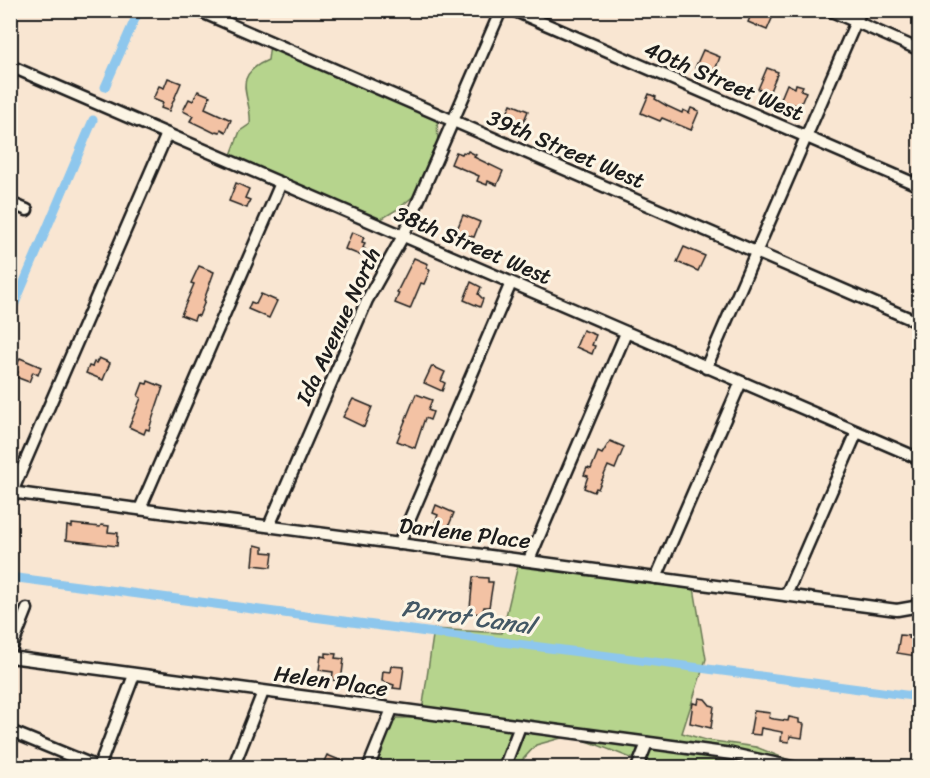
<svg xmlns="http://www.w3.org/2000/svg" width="930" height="778" font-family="Sriracha,sans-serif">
<rect width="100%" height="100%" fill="#f9e6d2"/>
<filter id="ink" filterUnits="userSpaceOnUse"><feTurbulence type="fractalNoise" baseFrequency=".0167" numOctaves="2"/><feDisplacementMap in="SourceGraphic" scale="12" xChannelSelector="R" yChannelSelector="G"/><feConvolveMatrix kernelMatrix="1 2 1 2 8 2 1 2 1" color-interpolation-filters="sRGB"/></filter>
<g filter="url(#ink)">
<g fill="#b6d48d" stroke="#697854" stroke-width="1.5">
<path d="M 270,44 L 437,113 L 438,146 L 416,194 L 398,209 L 373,224 L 231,155 L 240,131 L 250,124 C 253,98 228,77 268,60 Z"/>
<polygon points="518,565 693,582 706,659 682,733 706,740 756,747 806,767 654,767 572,735 536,745 516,767 368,768 382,718 421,718 434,629 502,633"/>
</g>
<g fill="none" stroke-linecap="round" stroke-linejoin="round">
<g stroke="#8ec7ed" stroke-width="9">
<polyline points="105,87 139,10"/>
<polyline points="10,315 93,120"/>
<polyline points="10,577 920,697"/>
</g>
</g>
<g fill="#f3c2a4" stroke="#1c1c1c" stroke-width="1.5">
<polygon points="753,10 765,10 774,14 767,30 748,22"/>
<polygon points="703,50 720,57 715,70 705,66 703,71 695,68"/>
<polygon points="767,68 778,72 769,93 758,89"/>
<polygon points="168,78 181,83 169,111 161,108 163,103 153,99 159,86 164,88"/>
<polygon points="787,84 795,88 796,84 803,86 801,90 806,92 800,106 780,101"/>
<polygon points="198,91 210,96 205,108 231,120 226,132 221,129 220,132 216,131 215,133 207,129 190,121 193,116 183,111 189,99 193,101"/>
<polygon points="649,94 656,97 655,99 667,106 682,113 683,110 689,113 691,108 699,111 691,130 662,118 660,121 641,113"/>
<polygon points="511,104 528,111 523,123 518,120 517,123 512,122 511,124 504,121"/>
<polygon points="468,151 476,155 474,157 503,171 497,185 488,181 487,185 477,181 479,176 451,164 456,152 462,154 463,152 467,153"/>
<polygon points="236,183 249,189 245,198 250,200 247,208 229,201"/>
<polygon points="463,215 480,222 474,237 456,232"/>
<polygon points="352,232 364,237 362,242 365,243 363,248 365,249 362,256 345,249"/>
<polygon points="684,247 705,256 698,271 677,262"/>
<polygon points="414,258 428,264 426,268 430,270 424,284 421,283 410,309 395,303 399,293 397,292"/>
<polygon points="199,266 214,272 204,300 205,301 199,316 196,315 194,320 181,315 194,284 191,283"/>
<polygon points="471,282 481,287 478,294 483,299 480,307 464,300"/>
<polygon points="261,294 277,301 269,318 248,309 251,302 256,304"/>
<polygon points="583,330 596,335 592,345 595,346 592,354 576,347"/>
<polygon points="20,358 41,367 38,375 33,372 29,382 16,377 18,372 15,370"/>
<polygon points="99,358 110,363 103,380 86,373 89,366 92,367 94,362 96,363"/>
<polygon points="432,366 445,372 441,381 445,383 442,391 424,383"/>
<polygon points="148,381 163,387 151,423 149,430 146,429 144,434 129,427 141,398 138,396 143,383 147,384"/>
<polygon points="416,394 432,400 428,410 433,412 430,420 425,418 415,448 397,441"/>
<polygon points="353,399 372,407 364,427 343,417"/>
<polygon points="610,441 624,447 615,469 608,466 598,489 596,488 594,492 584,488 588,476 584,475 587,468 591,469 598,452 602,454"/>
<polygon points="436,505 454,513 447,530 434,525 438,515 433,513"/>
<polygon points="72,524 100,527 101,525 109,526 108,532 118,533 117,546 66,540 67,526 72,527"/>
<polygon points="255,545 263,547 263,552 273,553 271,567 253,565"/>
<polygon points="473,577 488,578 488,582 493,582 489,607 484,607 482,614 472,613 472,609 470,608"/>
<polygon points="900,635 909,636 908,638 913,639 912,642 918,643 916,656 897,653"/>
<polygon points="326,653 336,654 335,658 344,659 341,681 332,680 333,672 319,670 321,656 326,657"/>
<polygon points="391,666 404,667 401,689 393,688 394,685 382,681 383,671 390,672"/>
<polygon points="699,698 705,699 710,705 714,706 711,728 690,723 693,703 698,704"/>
<polygon points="754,711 770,713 769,718 774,719 788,721 789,717 799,719 799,723 804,724 802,738 790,736 789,742 781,741 782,732 761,728 760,735 750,734"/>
<polygon points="327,755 357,767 357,768 321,768"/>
</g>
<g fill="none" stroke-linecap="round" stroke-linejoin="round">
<defs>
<g id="minor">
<polyline points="197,10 920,323"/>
<polyline points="513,10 920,186"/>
<polyline points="829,10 920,50"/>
<polyline points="10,66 920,459"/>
<polyline points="10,203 27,210"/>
<polyline points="706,368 861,10"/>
<polyline points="10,492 897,610 914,607 920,601"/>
<polyline points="12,492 167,134"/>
<polyline points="140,509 281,183"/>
<polyline points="269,526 367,300 403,236 501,10"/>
<polyline points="399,544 511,283"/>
<polyline points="529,560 626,333"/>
<polyline points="656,578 741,382"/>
<polyline points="786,595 857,432"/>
<polyline points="10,652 27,609"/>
<polyline points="10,657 732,754 797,768"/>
<polyline points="10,731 100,768"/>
<polyline points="99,767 134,675"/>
<polyline points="233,768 263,692"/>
<polyline points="368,768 392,709"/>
<polyline points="504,768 520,726"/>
<polyline points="637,768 647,743"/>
</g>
</defs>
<use href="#minor" stroke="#1c1c1c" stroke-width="15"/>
<use href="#minor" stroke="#fcf5e5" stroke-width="10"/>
</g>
</g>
<g text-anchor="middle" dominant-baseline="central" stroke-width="6" stroke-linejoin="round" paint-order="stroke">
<g font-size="22" fill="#1c1c1c" stroke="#fcf5e5">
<text transform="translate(724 81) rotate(23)">40th Street West</text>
<text transform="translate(566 149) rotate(23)">39th Street West</text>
<text transform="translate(473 245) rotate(23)">38th Street West</text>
<text transform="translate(338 326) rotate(-65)">Ida Avenue North</text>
<text transform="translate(465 533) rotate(7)">Darlene Place</text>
<text transform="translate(331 681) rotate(8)">Helen Place</text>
</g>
<g font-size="24" font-style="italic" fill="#445865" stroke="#fcf5e5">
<text transform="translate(468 617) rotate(8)">Parrot Canal</text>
</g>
</g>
<rect width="930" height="778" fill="none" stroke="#fcf5e5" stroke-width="36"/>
<rect x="18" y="18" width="894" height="742" fill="none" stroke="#1c1c1c" stroke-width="2" filter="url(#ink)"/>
</svg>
